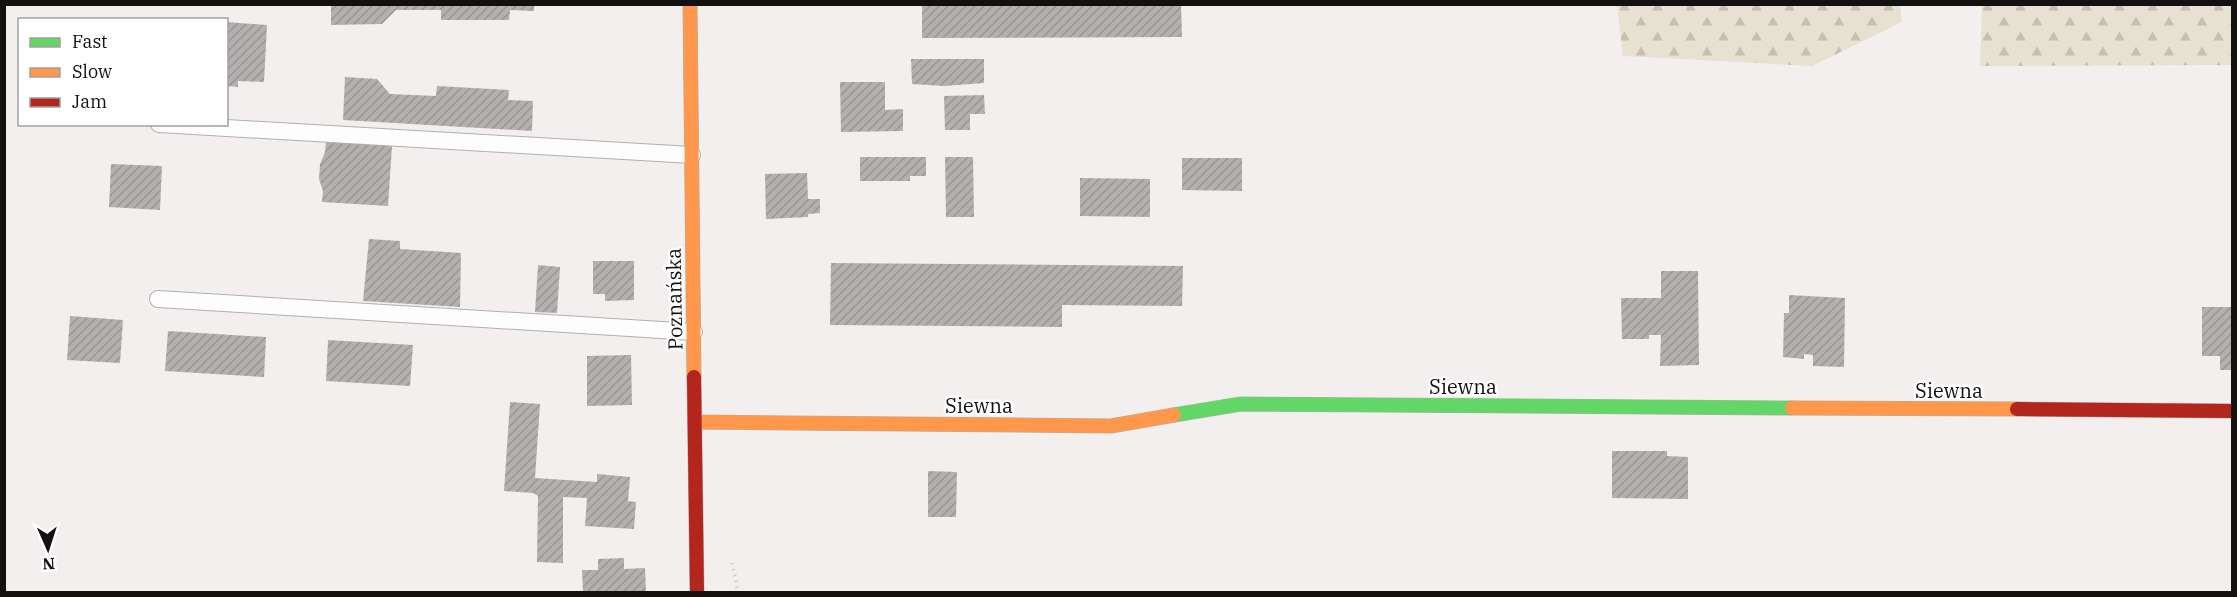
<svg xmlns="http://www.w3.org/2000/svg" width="2237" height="597" font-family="'IBM Plex Serif',serif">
<defs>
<pattern id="forest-firs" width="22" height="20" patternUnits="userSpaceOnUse" patternTransform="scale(1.5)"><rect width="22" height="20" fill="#e7e1d1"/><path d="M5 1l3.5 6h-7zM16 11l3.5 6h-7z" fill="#c5c0b2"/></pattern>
<pattern id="building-hatch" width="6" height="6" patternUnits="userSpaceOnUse" patternTransform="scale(1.5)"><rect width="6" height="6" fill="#b4b0af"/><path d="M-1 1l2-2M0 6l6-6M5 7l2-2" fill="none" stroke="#9a9696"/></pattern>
</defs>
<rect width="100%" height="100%" fill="#f4efef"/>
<g fill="url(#forest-firs)">
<polygon points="1617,5 1900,5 1902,22 1812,66 1623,56"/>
<polygon points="1982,5 2232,5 2232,65 1980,66"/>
</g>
<g fill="url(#building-hatch)">
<polygon points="331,4 534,4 534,11 510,10 509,20 441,20 441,10 396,10 382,24 331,25"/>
<polygon points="922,4 1181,4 1182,37 922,38"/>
<polygon points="226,22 267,25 264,82 238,81 238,87 226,86"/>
<polygon points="911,59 984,59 984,83 944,86 912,84"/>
<polygon points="345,77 377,79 390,94 436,96 437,86 509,90 508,100 533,101 532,131 343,120"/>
<polygon points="840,82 885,82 885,110 903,109 903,131 841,132"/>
<polygon points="984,95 985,114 970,114 970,130 945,130 944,96"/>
<polygon points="326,142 392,146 388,206 322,202 323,191 319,179 320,164 325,152"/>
<polygon points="860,157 926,157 926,176 910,176 910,181 860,181"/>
<polygon points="945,157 973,157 974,217 946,217"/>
<polygon points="1182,158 1242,158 1242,191 1182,190"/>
<polygon points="111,164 162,166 160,210 109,207"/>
<polygon points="807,173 808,199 820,199 820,213 808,214 808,217 766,219 765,174"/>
<polygon points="1080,178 1150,179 1150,217 1080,216"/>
<polygon points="369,239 400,241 400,249 461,253 460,307 363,301"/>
<polygon points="593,261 634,261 634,300 605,301 605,294 593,294"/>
<polygon points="831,263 1183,266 1182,306 1062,305 1062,327 830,325"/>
<polygon points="538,265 560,267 557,313 535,312"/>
<polygon points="1661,271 1698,271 1699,365 1660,366 1661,335 1649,335 1649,339 1622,339 1621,298 1661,298"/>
<polygon points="1789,295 1845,298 1844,367 1813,366 1813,355 1804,354 1804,359 1783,357 1784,313 1789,313"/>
<polygon points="2202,307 2232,307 2232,370 2220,370 2220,356 2202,356"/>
<polygon points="70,316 123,320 120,363 67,360"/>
<polygon points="168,331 266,337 264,377 165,371"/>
<polygon points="328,340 413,345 410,386 326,381"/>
<polygon points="631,355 632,405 587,406 587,356"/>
<polygon points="510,402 540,404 535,478 597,482 597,474 630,477 628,501 636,502 634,529 585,526 587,498 563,497 563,563 537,562 538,496 533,493 504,491"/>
<polygon points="1612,451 1667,451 1667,456 1688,457 1688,499 1612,498"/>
<polygon points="928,471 957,472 956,517 928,517"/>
<polygon points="624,558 624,569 645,568 646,592 583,592 582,570 598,570 598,559"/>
</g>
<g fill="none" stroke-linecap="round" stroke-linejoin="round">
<defs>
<g id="lane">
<polyline points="159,124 692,155"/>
<polyline points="158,299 694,332"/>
</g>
<polyline id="fast" points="1174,415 1241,404 1792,408"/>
<g id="slow">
<polyline points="690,4 694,377"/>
<polyline points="1792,408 2017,409"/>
<polyline points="695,422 1111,426 1174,415"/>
</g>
<g id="jam">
<polyline points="694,377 697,592"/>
<polyline points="2017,409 2232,411"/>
</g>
</defs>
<use href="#lane" stroke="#b2afae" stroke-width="18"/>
<use href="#fast" stroke="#b2afae" stroke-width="15"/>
<use href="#slow" stroke="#b2afae" stroke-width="15"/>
<use href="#jam" stroke="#b2afae" stroke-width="15"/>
<polyline stroke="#d2d1d1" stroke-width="4" stroke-dasharray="1.5 4.5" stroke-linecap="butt" points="732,563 738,592"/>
<use href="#lane" stroke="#fdfdfd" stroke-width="16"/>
<use href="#fast" stroke="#63d668" stroke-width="14"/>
<use href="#slow" stroke="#ff974d" stroke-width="14"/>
<use href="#jam" stroke="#b3261e" stroke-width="14"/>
</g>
<g text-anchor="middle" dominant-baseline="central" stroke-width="5" stroke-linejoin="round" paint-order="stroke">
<g font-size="20" fill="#131110" stroke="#fff">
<text transform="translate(674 299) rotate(-91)">Poznańska</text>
<text x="1463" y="386">Siewna</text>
<text x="1949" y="390">Siewna</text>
<text x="979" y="405">Siewna</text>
</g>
</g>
<rect width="2237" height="597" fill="none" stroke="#131110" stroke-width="12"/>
<rect x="18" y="18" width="210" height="108" fill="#ffffff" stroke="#a1a09f" stroke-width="1.5"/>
<rect x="30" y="38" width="30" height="9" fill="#63d668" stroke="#a1a09f" stroke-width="1.5"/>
<text x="72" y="48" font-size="18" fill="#131110">Fast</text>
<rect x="30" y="68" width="30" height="9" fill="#ff974d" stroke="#a1a09f" stroke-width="1.5"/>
<text x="72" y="78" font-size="18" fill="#131110">Slow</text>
<rect x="30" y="98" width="30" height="9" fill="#b3261e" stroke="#a1a09f" stroke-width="1.5"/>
<text x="72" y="108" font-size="18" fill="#131110">Jam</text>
<g transform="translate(48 549) rotate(177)" stroke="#ffffff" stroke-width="4.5" paint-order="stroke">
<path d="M0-4.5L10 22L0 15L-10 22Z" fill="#131110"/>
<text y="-9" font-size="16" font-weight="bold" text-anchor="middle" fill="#131110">N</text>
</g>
</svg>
